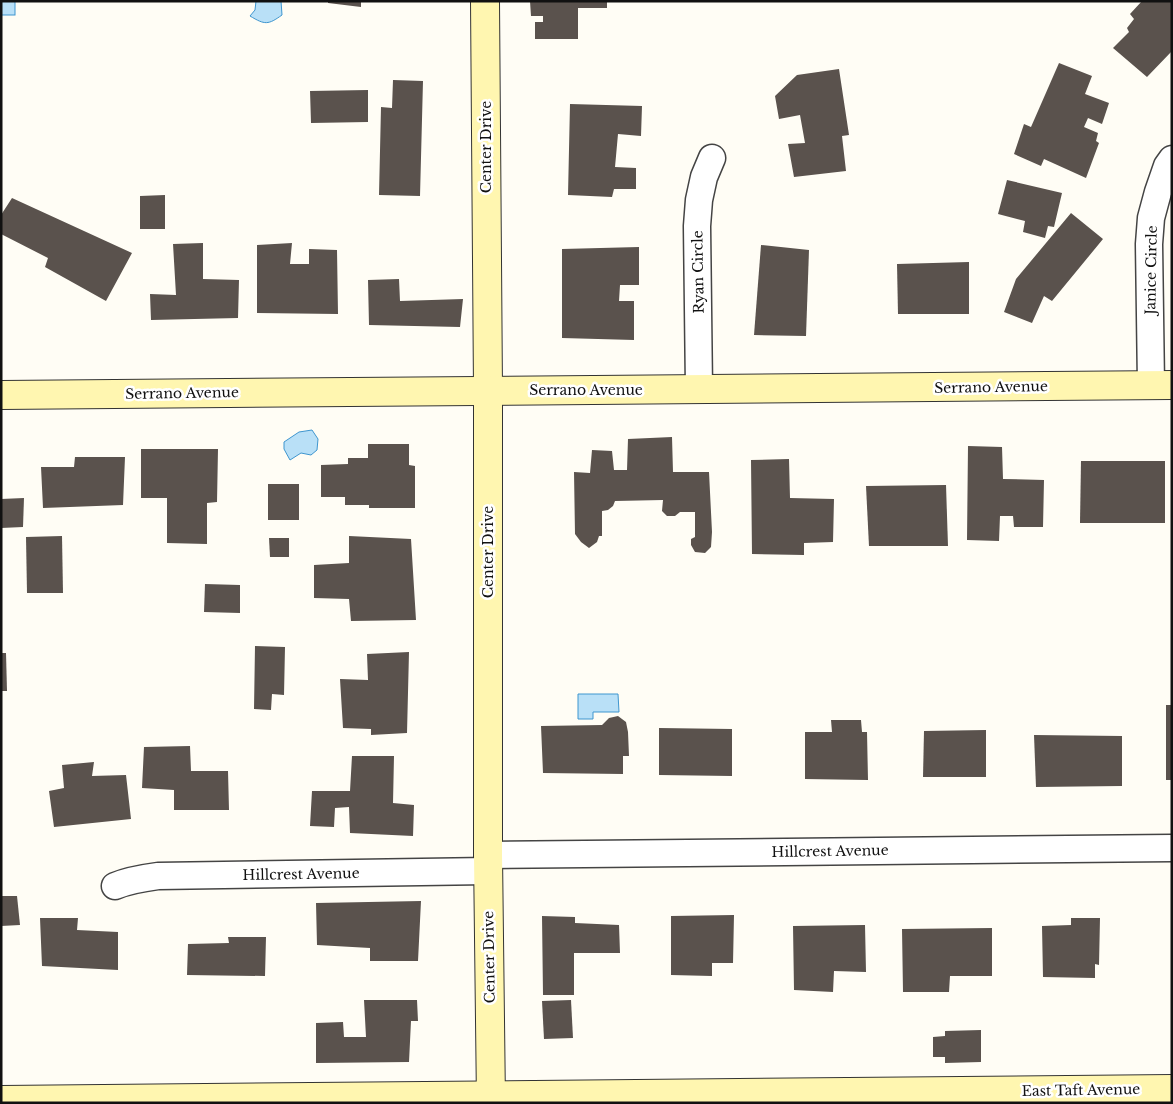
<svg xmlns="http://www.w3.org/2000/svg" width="1173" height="1104" font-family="'Libre Baskerville',serif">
<rect width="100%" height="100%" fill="#fffdf5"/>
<g fill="#b9e0f7" stroke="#3f96cf">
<rect x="1" y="1" width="14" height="14"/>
<path d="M 256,1 L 281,1 L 282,15 C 268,25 265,25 250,16 L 255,10 Z"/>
<polygon points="312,430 318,439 317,450 311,455 301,453 290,460 284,449 284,442 299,432"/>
<polygon points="578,694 618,694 619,712 593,712 593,719 578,719"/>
</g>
<g fill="#5a524d">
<polygon points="328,1 361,1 361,7 328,3"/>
<polygon points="530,1 607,1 607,8 578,8 578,39 535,39 535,22 543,22 543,16 531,16"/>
<polygon points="1142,1 1172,1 1172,51 1147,77 1113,48 1129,32 1127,28 1134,19 1130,14"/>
<polygon points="1059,63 1092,76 1085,94 1109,103 1102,124 1088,118 1084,127 1098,133 1096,141 1099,143 1086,178 1044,159 1041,166 1014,154 1024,124 1031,127"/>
<polygon points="839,69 849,135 842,136 846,171 794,177 788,144 805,143 800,115 779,119 775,96 797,75"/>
<polygon points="393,80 423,81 420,196 379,195 381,107 392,108"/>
<polygon points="368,90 368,122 311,123 310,91"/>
<polygon points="570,104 642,106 641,136 618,134 615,167 636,168 636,189 614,189 612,197 568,195"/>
<polygon points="1007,180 1062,193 1054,227 1048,226 1045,238 1023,232 1025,221 998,214"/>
<polygon points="165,195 165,229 140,229 140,196"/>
<polygon points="12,198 132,253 106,301 45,267 48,258 1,234 1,215"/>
<polygon points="1071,213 1103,239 1052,301 1044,296 1032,323 1004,312 1016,279"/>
<polygon points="203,243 203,279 239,280 238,318 151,320 150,294 176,295 173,244"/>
<polygon points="292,243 290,264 309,264 309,249 337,250 338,314 257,313 257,245"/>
<polygon points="761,245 809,250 806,336 754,335"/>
<polygon points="639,247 639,285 620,285 619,301 634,301 634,340 562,338 562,249"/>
<polygon points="969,262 969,314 898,314 897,264"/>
<polygon points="399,279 400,301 463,299 460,327 369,325 368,280"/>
<polygon points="672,437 673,472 709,472 712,532 711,547 705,553 695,552 691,545 691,539 695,537 695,512 680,512 675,516 667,516 662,511 663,500 615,501 613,506 608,510 602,511 602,536 599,536 597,542 589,548 581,542 575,534 574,472 590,473 592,450 612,451 614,470 627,470 628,439"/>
<polygon points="368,444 409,444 409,465 415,466 415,508 369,508 369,505 345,505 345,497 321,497 321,465 348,464 348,458 368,458"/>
<polygon points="968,446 1002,447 1003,479 1044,480 1043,527 1014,527 1013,516 1000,516 999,541 967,540"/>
<polygon points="141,449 218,449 217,502 207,503 207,544 167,543 167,498 141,498"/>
<polygon points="75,457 125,457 123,505 43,508 41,467 74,467"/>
<polygon points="789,459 790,498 834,499 833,542 804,543 804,555 752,554 751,460"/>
<polygon points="1081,461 1165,461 1165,523 1080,523"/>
<rect x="268" y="484" width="31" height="36"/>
<polygon points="946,485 948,546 869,546 866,486"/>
<polygon points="24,498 23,527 1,528 1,499"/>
<polygon points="62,536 63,593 27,593 26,537"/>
<polygon points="349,536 411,539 416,620 351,621 349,599 314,598 314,565 349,563"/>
<polygon points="269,538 289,538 289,557 270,557"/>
<polygon points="205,584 240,585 240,613 204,612"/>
<polygon points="255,646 285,647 284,695 272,694 271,710 254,709"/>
<polygon points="409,652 407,733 371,735 371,729 343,728 340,679 368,680 367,654"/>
<polygon points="1,653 6,653 7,691 1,691"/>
<rect x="1166" y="705" width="6" height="75"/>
<polygon points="618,716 626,722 628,732 629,756 623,756 623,774 543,773 541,726 602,725 609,718"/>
<polygon points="831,720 861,720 862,732 867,732 868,780 805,779 805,732 832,732"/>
<polygon points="659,728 732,729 732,776 659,775"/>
<polygon points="986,730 986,777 923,777 924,731"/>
<polygon points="1034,735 1122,736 1122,786 1036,787"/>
<polygon points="190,746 191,771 228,771 229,810 174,810 174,790 142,788 144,747"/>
<polygon points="352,756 394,756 393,803 414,805 413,836 350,833 349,807 335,808 334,827 310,826 312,791 350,791"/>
<polygon points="94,762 92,776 126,775 131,819 54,827 49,791 64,788 62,765"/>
<polygon points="1,896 17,896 20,925 1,926"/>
<polygon points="421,901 418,961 370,961 370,948 317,945 316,903"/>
<polygon points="734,915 733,963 712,963 712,976 671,975 671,916"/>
<polygon points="542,916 575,917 575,923 619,925 620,953 574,953 574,995 543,995"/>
<polygon points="40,918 78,918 77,930 118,932 118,970 42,966"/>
<polygon points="1071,918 1100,918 1099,965 1095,964 1095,978 1043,977 1042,926 1071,925"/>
<polygon points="865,925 866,972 834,971 833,992 794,990 793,926"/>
<polygon points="992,928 992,976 950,976 949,992 903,992 902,929"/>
<polygon points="228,937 266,937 265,976 187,975 188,944 229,943"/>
<polygon points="364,1000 417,1000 418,1021 411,1021 409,1062 316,1063 316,1023 343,1022 344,1037 366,1037"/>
<polygon points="571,1000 573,1038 544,1039 542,1001"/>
<polygon points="981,1030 981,1062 945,1063 945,1057 933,1057 933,1037 945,1036 945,1031"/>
</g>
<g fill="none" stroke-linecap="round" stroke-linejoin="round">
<defs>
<g id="street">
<polyline points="1151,385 1149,244 1151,218 1158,192 1167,166 1172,159"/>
<polyline points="699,389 697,226 699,200 704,177 712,158"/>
<polyline points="488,855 1172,848"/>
<path d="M 115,886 C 129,880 143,878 158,876 L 488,871"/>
</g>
<g id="secondary">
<polyline points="485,1 488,390 488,855 491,1103"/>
<polyline points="1,395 1172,385"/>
<polyline points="1,1100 1172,1089"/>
</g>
</defs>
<use href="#street" stroke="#444" stroke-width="29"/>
<use href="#secondary" stroke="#333" stroke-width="30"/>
<use href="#street" stroke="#fff" stroke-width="26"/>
<use href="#secondary" stroke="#fff6b0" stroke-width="28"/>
</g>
<g text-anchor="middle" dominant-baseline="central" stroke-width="5" stroke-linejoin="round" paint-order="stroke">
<g font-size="14" fill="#111" stroke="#fff">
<text transform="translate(486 147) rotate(-90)">Center Drive</text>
<text transform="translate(1151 270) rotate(-89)">Janice Circle</text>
<text transform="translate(698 272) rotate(-91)">Ryan Circle</text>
<text transform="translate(991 387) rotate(-1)">Serrano Avenue</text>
<text x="586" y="390">Serrano Avenue</text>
<text transform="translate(182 393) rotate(-1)">Serrano Avenue</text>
<text transform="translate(488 552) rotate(-90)">Center Drive</text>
<text transform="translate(830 851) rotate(-1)">Hillcrest Avenue</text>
<text transform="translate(301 874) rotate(-1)">Hillcrest Avenue</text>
<text transform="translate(489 957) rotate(-91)">Center Drive</text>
<text transform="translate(1081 1090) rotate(-1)">East Taft Avenue</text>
</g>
</g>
<rect width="1173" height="1104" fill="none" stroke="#111111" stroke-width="5"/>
</svg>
